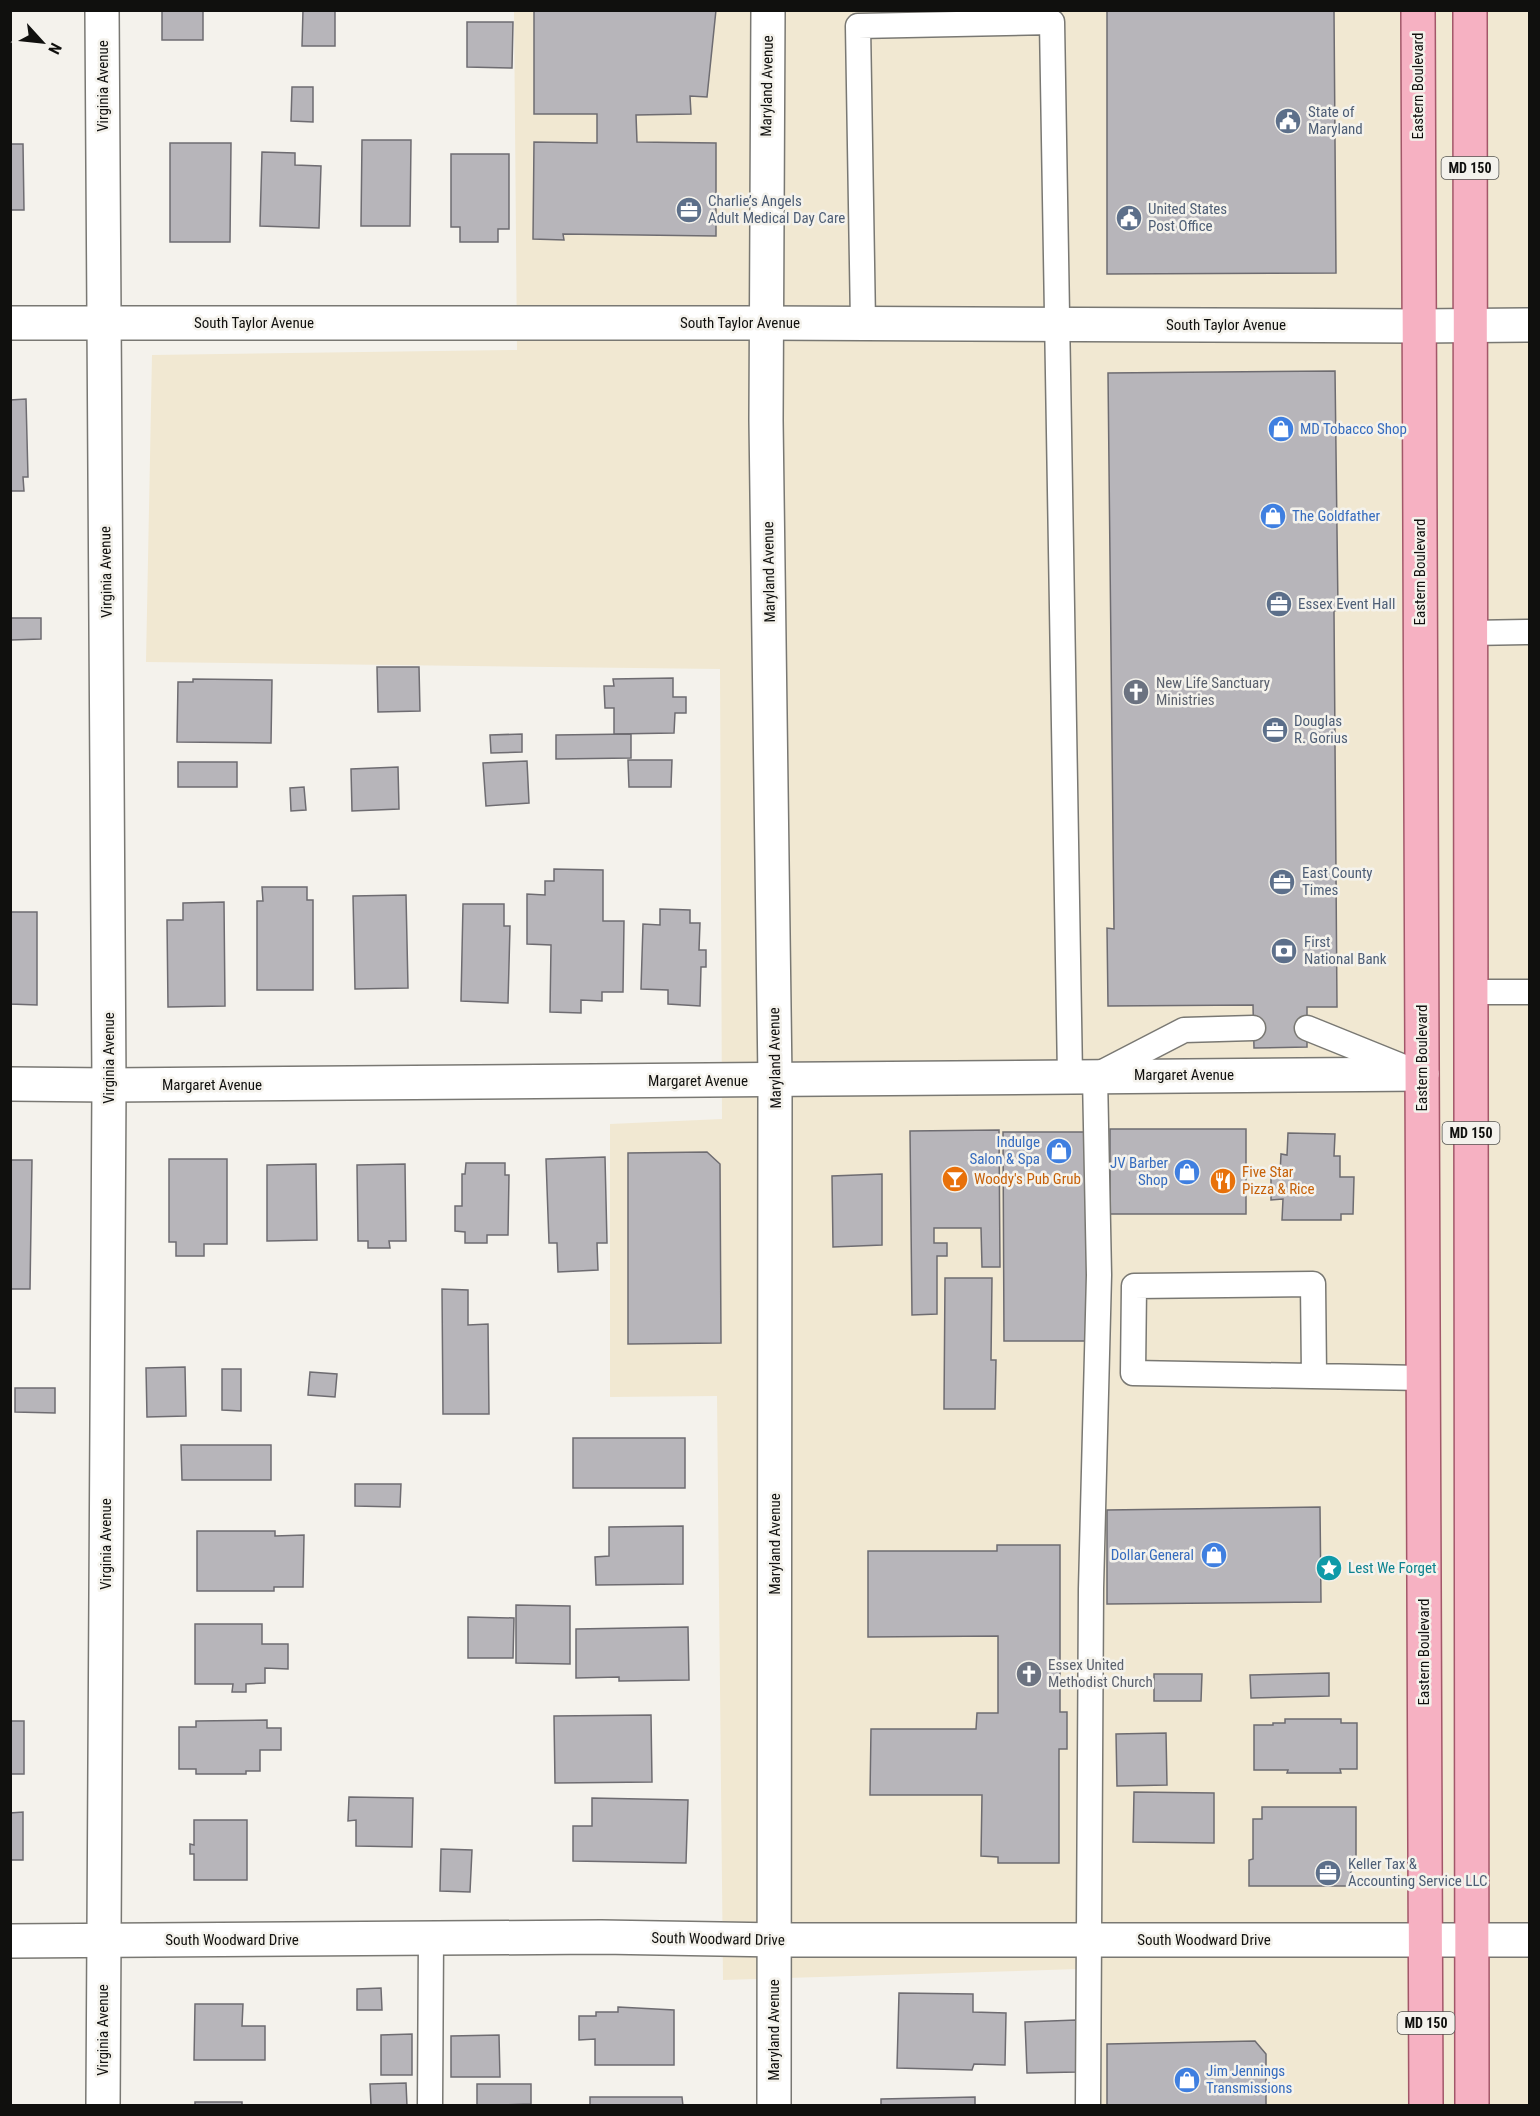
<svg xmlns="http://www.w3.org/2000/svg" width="1540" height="2116" font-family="'Roboto Condensed',sans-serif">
<rect width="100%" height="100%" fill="#f4f2ec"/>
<polygon fill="#f1e8d2" points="514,11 1529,11 1529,2105 1081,2105 1079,1969 723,1980 717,1396 610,1397 610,1124 722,1119 720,669 146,662 152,355 517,350"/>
<g fill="#b7b5ba" stroke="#6e6c71" stroke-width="1.5">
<rect x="162" y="10" width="41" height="30"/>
<polygon points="303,10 335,10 335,46 302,46"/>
<polygon points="534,10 716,10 707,97 690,96 691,114 636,115 637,142 716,143 716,236 563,234 564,240 533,239 534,142 597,143 597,114 534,114"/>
<polygon points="1107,10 1334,10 1336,273 1107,274"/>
<polygon points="467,22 513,22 512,68 467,67"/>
<polygon points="292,87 313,87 313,122 291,121"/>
<polygon points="362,140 411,140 410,226 361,226"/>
<polygon points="170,143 231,143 230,242 170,242"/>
<polygon points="10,144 23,144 24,210 10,210"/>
<polygon points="262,152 295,153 295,165 321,166 319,228 260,226"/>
<polygon points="451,154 509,154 509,229 498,229 498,242 460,242 460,227 451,227"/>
<polygon points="1335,371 1338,610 1334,611 1337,1007 1307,1007 1307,1047 1254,1048 1253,1005 1108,1006 1107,928 1114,929 1108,373"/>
<polygon points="26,399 28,477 23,477 24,491 10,491 10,400"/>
<polygon points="11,618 41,618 41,639 11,640"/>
<polygon points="377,667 419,667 420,711 378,712"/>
<polygon points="673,678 673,697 686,697 686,713 675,713 674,733 614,734 614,708 605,708 604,686 614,686 613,679"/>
<polygon points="193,679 272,680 271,743 177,742 178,682 193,682"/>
<polygon points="522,734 522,752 491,753 490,735"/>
<polygon points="631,734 631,758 556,759 556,735"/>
<polygon points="628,760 672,760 671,787 629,787"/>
<polygon points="527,761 529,803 486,806 483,763"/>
<rect x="178" y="762" width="59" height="25"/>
<polygon points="398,767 399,809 352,811 351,769"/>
<polygon points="304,787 306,810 291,811 290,788"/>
<polygon points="554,869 603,870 603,921 624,921 623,992 602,992 602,1001 581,1000 581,1013 550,1012 551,945 527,944 527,894 545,895 545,881 554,881"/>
<polygon points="262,887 307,887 307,900 313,900 313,990 257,990 257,901 263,901"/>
<polygon points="406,895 408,988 355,989 353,896"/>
<polygon points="224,902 225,1006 168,1007 167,920 183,920 183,903"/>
<polygon points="463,904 504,904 504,926 510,926 508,1003 461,1001"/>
<polygon points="660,909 690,910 690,923 700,923 699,950 706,950 706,967 701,967 700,1006 668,1004 668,990 641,989 643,924 660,925"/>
<polygon points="10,912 37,912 37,1005 10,1004"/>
<rect x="1110" y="1129" width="136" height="85"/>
<polygon points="999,1130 1000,1267 982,1267 981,1228 934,1228 934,1243 947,1243 947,1256 937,1256 937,1314 912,1315 910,1131"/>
<polygon points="1003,1132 1086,1132 1088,1341 1004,1341"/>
<polygon points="1288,1133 1335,1134 1334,1156 1340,1156 1340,1177 1354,1177 1353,1214 1341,1214 1341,1220 1282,1220 1283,1199 1271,1200 1271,1174 1280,1174 1281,1154 1287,1155"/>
<polygon points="707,1152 720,1164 721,1343 628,1344 628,1153"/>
<polygon points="605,1157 607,1243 597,1243 598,1270 558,1272 557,1243 549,1243 546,1159"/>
<polygon points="169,1159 227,1159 227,1244 204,1244 204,1256 176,1256 176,1242 169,1242"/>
<polygon points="10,1160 32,1160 30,1289 10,1289"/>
<polygon points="466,1163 505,1163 505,1175 509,1175 508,1235 487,1235 487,1243 465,1243 465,1232 455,1231 455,1206 462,1206 462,1174 465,1174"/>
<polygon points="316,1164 317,1240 267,1241 267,1165"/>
<polygon points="405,1164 406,1241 389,1241 390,1248 368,1248 368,1241 358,1241 357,1165"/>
<polygon points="882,1174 882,1245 833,1247 832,1176"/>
<polygon points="945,1278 992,1278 991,1360 996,1360 995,1409 944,1409"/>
<polygon points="442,1289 468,1290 468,1325 488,1324 489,1414 443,1414"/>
<polygon points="185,1367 186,1416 147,1417 146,1368"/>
<polygon points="222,1369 241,1369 241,1411 222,1410"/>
<polygon points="310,1372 337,1374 335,1397 308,1395"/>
<polygon points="15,1388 55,1388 55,1413 15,1412"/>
<rect x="573" y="1438" width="112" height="50"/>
<polygon points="181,1445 271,1445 271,1480 182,1480"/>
<polygon points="355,1484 401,1484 400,1507 355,1506"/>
<polygon points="1320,1507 1321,1602 1107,1604 1107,1510"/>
<polygon points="683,1526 683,1584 596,1585 595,1557 609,1556 609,1527"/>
<polygon points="197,1531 275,1531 275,1536 304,1535 303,1587 274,1587 274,1591 197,1591"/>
<polygon points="997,1545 1060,1545 1060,1712 1067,1712 1067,1749 1059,1749 1059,1863 998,1863 998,1857 981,1856 982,1795 870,1795 871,1729 976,1729 977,1713 998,1713 998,1636 868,1637 868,1551 997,1551"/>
<polygon points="516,1605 570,1606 570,1664 516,1663"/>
<polygon points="468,1617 514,1618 513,1658 468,1658"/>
<polygon points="195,1624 262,1624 262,1644 288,1644 288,1669 265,1668 265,1683 246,1684 246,1692 232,1692 233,1684 195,1684"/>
<polygon points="688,1627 689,1680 619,1681 619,1677 576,1678 576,1629"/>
<polygon points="1329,1673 1329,1696 1251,1698 1250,1675"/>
<polygon points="1154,1674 1202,1674 1201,1701 1154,1701"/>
<polygon points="651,1715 652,1782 555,1783 554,1716"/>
<polygon points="1285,1719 1341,1719 1341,1723 1357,1723 1357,1769 1340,1769 1341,1773 1287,1773 1288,1770 1254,1770 1254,1725 1273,1725 1273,1723 1285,1723"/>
<polygon points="267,1720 267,1728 281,1728 281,1750 260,1750 260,1771 246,1771 246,1774 196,1774 196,1769 179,1769 179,1727 196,1727 196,1721"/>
<rect x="10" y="1721" width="14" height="53"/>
<polygon points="1166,1733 1167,1785 1117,1786 1116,1734"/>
<polygon points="1134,1792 1214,1793 1214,1843 1133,1842"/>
<polygon points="349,1797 413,1798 412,1847 356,1846 356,1820 348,1821"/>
<polygon points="592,1798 688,1800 686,1863 573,1861 573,1826 592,1826"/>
<polygon points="1262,1807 1356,1807 1356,1858 1351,1858 1351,1886 1249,1886 1249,1860 1253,1859 1253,1819 1262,1819"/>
<polygon points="23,1812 23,1860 10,1860 10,1813"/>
<polygon points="194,1820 247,1820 247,1880 194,1880 194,1854 190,1854 190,1844 194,1845"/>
<polygon points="441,1849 472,1850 470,1892 440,1891"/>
<polygon points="381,1988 382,2010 357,2010 357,1989"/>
<polygon points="899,1993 973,1994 973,2012 1006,2013 1005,2065 974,2064 972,2070 897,2068"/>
<polygon points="195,2004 243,2004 242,2026 265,2026 265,2060 194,2060"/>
<polygon points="618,2007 674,2010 674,2065 595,2065 595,2039 579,2040 579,2016 596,2016 596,2012 618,2012"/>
<polygon points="1076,2020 1077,2072 1027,2073 1025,2022"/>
<polygon points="412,2034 412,2075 381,2075 381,2035"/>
<polygon points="499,2035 500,2077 451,2077 451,2036"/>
<polygon points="1255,2041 1266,2054 1266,2106 1107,2106 1107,2044"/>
<polygon points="406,2083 407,2106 371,2106 370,2084"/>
<polygon points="477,2084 531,2084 531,2104 477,2106"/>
<polygon points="590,2097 682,2097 683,2106 590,2106"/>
<polygon points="975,2097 975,2106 881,2106 881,2099"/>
<rect x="195" y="2102" width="47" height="4"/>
</g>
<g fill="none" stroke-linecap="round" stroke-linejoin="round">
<defs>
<g id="lane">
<polyline points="863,323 858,26 1052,22 1070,1076"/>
<polyline points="1470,633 1530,632"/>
<polyline points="1471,992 1530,992"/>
<polyline points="1307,1028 1411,1070"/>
<polyline points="1314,1375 1313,1284 1134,1286 1133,1373 1423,1378"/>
<polyline points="430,2106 431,1938"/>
<polyline points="1088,2106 1091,1589 1099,1275 1095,1076 1184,1030 1253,1028"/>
</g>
<g id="street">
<polyline points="102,10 109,1085 103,2106"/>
<polyline points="768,10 766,420 775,1080 774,2106"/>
<polyline points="10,323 765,323 1419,326 1530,325"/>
<polyline points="10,1084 109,1085 1422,1074"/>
<polyline points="10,1941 601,1937 775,1940 1530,1940"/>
</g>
<g id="primary">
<polyline points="1418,10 1426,2106"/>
<polyline points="1470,10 1472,2106"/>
</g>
</defs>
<use href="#lane" stroke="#797873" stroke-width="27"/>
<use href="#street" stroke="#797873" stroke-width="36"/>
<use href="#primary" stroke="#a25769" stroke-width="36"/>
<use href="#lane" stroke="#fff" stroke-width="24"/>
<use href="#street" stroke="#fff" stroke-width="33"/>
<use href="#primary" stroke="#f6b1c2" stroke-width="33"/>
</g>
<defs>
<symbol id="civic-disc" viewBox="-11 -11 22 22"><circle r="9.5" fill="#5c6f8a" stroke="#f4f2ec"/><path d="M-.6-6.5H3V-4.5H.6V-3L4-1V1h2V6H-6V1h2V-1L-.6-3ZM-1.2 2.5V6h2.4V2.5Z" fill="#fff"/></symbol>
<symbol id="office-disc" viewBox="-11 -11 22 22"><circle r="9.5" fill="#5c6f8a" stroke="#f4f2ec"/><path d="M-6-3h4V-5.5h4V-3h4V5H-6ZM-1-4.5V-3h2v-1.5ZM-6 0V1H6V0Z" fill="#fff"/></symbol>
<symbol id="shop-disc" viewBox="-11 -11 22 22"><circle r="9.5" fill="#3f7fe0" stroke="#f4f2ec"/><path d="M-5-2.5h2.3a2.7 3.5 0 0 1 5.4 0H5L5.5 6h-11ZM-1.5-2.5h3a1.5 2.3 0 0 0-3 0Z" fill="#fff"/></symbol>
<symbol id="church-disc" viewBox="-11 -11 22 22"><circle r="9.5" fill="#6b7280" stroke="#f4f2ec"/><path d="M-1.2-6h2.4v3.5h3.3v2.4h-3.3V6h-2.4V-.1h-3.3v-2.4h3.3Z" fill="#fff"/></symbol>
<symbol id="bank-disc" viewBox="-11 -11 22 22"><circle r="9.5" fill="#5c6f8a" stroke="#f4f2ec"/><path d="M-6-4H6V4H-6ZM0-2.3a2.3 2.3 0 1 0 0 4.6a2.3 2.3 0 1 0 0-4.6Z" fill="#fff"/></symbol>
<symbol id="bar-disc" viewBox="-11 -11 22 22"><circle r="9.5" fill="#e8710a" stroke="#f4f2ec"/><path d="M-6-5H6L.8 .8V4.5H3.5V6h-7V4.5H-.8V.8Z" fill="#fff"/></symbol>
<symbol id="restaurant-disc" viewBox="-11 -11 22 22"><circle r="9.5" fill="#e8710a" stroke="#f4f2ec"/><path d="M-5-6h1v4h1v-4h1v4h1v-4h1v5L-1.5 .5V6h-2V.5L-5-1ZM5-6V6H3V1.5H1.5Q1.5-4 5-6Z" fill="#fff"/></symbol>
<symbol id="sight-disc" viewBox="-11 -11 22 22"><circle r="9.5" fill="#0f9aa8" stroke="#f4f2ec"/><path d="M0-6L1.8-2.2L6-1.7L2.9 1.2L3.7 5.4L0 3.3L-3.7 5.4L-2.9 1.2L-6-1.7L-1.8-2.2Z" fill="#fff"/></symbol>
</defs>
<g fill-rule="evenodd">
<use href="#civic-disc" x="1273" y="106" width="30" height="30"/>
<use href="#office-disc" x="674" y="195" width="30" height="30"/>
<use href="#civic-disc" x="1114" y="203" width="30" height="30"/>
<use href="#shop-disc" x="1266" y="414" width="30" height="30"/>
<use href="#shop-disc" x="1258" y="501" width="30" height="30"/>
<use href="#office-disc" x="1264" y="589" width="30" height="30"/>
<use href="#church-disc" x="1121" y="677" width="30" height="30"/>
<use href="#office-disc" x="1260" y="715" width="30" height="30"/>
<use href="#office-disc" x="1267" y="867" width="30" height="30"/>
<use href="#bank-disc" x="1269" y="936" width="30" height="30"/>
<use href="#shop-disc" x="1044" y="1136" width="30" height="30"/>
<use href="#shop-disc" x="1172" y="1157" width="30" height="30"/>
<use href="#bar-disc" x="940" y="1164" width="30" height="30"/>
<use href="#restaurant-disc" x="1208" y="1166" width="30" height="30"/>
<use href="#shop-disc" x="1199" y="1540" width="30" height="30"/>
<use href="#sight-disc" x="1314" y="1553" width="30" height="30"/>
<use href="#church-disc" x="1014" y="1659" width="30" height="30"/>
<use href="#office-disc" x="1313" y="1858" width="30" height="30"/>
<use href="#shop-disc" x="1172" y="2065" width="30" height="30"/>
</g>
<g text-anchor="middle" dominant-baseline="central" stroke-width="5" stroke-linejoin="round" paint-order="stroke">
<g fill="#f4f2ec" stroke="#545451" stroke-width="1.5">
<rect x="1441.5" y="157" width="57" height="22" rx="4.5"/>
<rect x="1442.5" y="1122" width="57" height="22" rx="4.5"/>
<rect x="1397.5" y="2012" width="57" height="22" rx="4.5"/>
</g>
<g font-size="14" font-weight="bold" fill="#10100e">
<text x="1470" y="168">MD 150</text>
<text x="1471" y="1133">MD 150</text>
<text x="1426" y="2023">MD 150</text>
</g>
<g font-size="15" fill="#10100e" stroke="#f4f2ec">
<text transform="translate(103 86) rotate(-90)">Virginia Avenue</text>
<text transform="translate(767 86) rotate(-89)">Maryland Avenue</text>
<text transform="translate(1418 86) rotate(-90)">Eastern Boulevard</text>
<text x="254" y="323">South Taylor Avenue</text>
<text x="740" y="323">South Taylor Avenue</text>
<text x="1226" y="325">South Taylor Avenue</text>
<text transform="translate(106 572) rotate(-91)">Virginia Avenue</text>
<text transform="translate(769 572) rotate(-91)">Maryland Avenue</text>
<text transform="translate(1420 572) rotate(-90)">Eastern Boulevard</text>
<text transform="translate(109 1058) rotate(-90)">Virginia Avenue</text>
<text transform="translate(775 1058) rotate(-91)">Maryland Avenue</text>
<text transform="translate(1422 1058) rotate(-90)">Eastern Boulevard</text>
<text x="1184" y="1075">Margaret Avenue</text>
<text x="698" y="1081">Margaret Avenue</text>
<text x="212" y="1085">Margaret Avenue</text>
<text transform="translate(106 1544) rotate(-90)">Virginia Avenue</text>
<text transform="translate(775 1544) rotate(-90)">Maryland Avenue</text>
<text transform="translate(1424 1652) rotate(-90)">Eastern Boulevard</text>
<text transform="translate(718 1939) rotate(1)">South Woodward Drive</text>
<text x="232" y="1940">South Woodward Drive</text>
<text x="1204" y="1940">South Woodward Drive</text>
<text transform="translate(103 2030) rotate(-90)">Virginia Avenue</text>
<text transform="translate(774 2030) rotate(-90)">Maryland Avenue</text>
</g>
<g font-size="15" fill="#4e5e75" stroke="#f4f2ec" text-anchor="start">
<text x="1308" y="112">State of<tspan x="1308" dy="17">Maryland</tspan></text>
<text x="708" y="201">Charlie’s Angels<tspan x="708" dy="17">Adult Medical Day Care</tspan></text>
<text x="1148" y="209">United States<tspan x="1148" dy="17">Post Office</tspan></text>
<text x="1298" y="604">Essex Event Hall</text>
<text x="1294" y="721">Douglas<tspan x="1294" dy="17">R. Gorius</tspan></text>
<text x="1302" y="873">East County<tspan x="1302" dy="17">Times</tspan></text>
<text x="1304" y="942">First<tspan x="1304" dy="17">National Bank</tspan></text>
<text x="1348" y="1864">Keller Tax &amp;<tspan x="1348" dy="17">Accounting Service LLC</tspan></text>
</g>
<g font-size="15" fill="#366cbe" stroke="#f4f2ec" text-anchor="start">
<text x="1300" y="429">MD Tobacco Shop</text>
<text x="1292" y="516">The Goldfather</text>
<text x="1040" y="1142" text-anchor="end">Indulge<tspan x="1040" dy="17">Salon &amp; Spa</tspan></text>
<text x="1168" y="1163" text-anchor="end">JV Barber<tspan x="1168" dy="17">Shop</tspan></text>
<text x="1194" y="1555" text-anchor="end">Dollar General</text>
<text x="1206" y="2071">Jim Jennings<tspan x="1206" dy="17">Transmissions</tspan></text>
</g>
<g font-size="15" fill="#5b616d" stroke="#f4f2ec" text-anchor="start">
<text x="1156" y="683">New Life Sanctuary<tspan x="1156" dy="17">Ministries</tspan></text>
<text x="1048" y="1665">Essex United<tspan x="1048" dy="17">Methodist Church</tspan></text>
</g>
<g font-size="15" fill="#c56008" stroke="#f4f2ec" text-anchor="start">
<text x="1242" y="1172">Five Star<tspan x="1242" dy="17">Pizza &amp; Rice</tspan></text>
<text x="974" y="1179">Woody's Pub Grub</text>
</g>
<g font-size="15" fill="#0d838f" stroke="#f4f2ec" text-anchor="start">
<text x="1348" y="1568">Lest We Forget</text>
</g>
</g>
<rect width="1540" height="2116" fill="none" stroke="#10100e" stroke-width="24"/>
<g transform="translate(42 42) rotate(117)" stroke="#f4f2ec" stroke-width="4.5" paint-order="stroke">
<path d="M0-4.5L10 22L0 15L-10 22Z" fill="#10100e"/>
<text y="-9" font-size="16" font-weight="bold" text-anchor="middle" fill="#10100e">N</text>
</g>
</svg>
